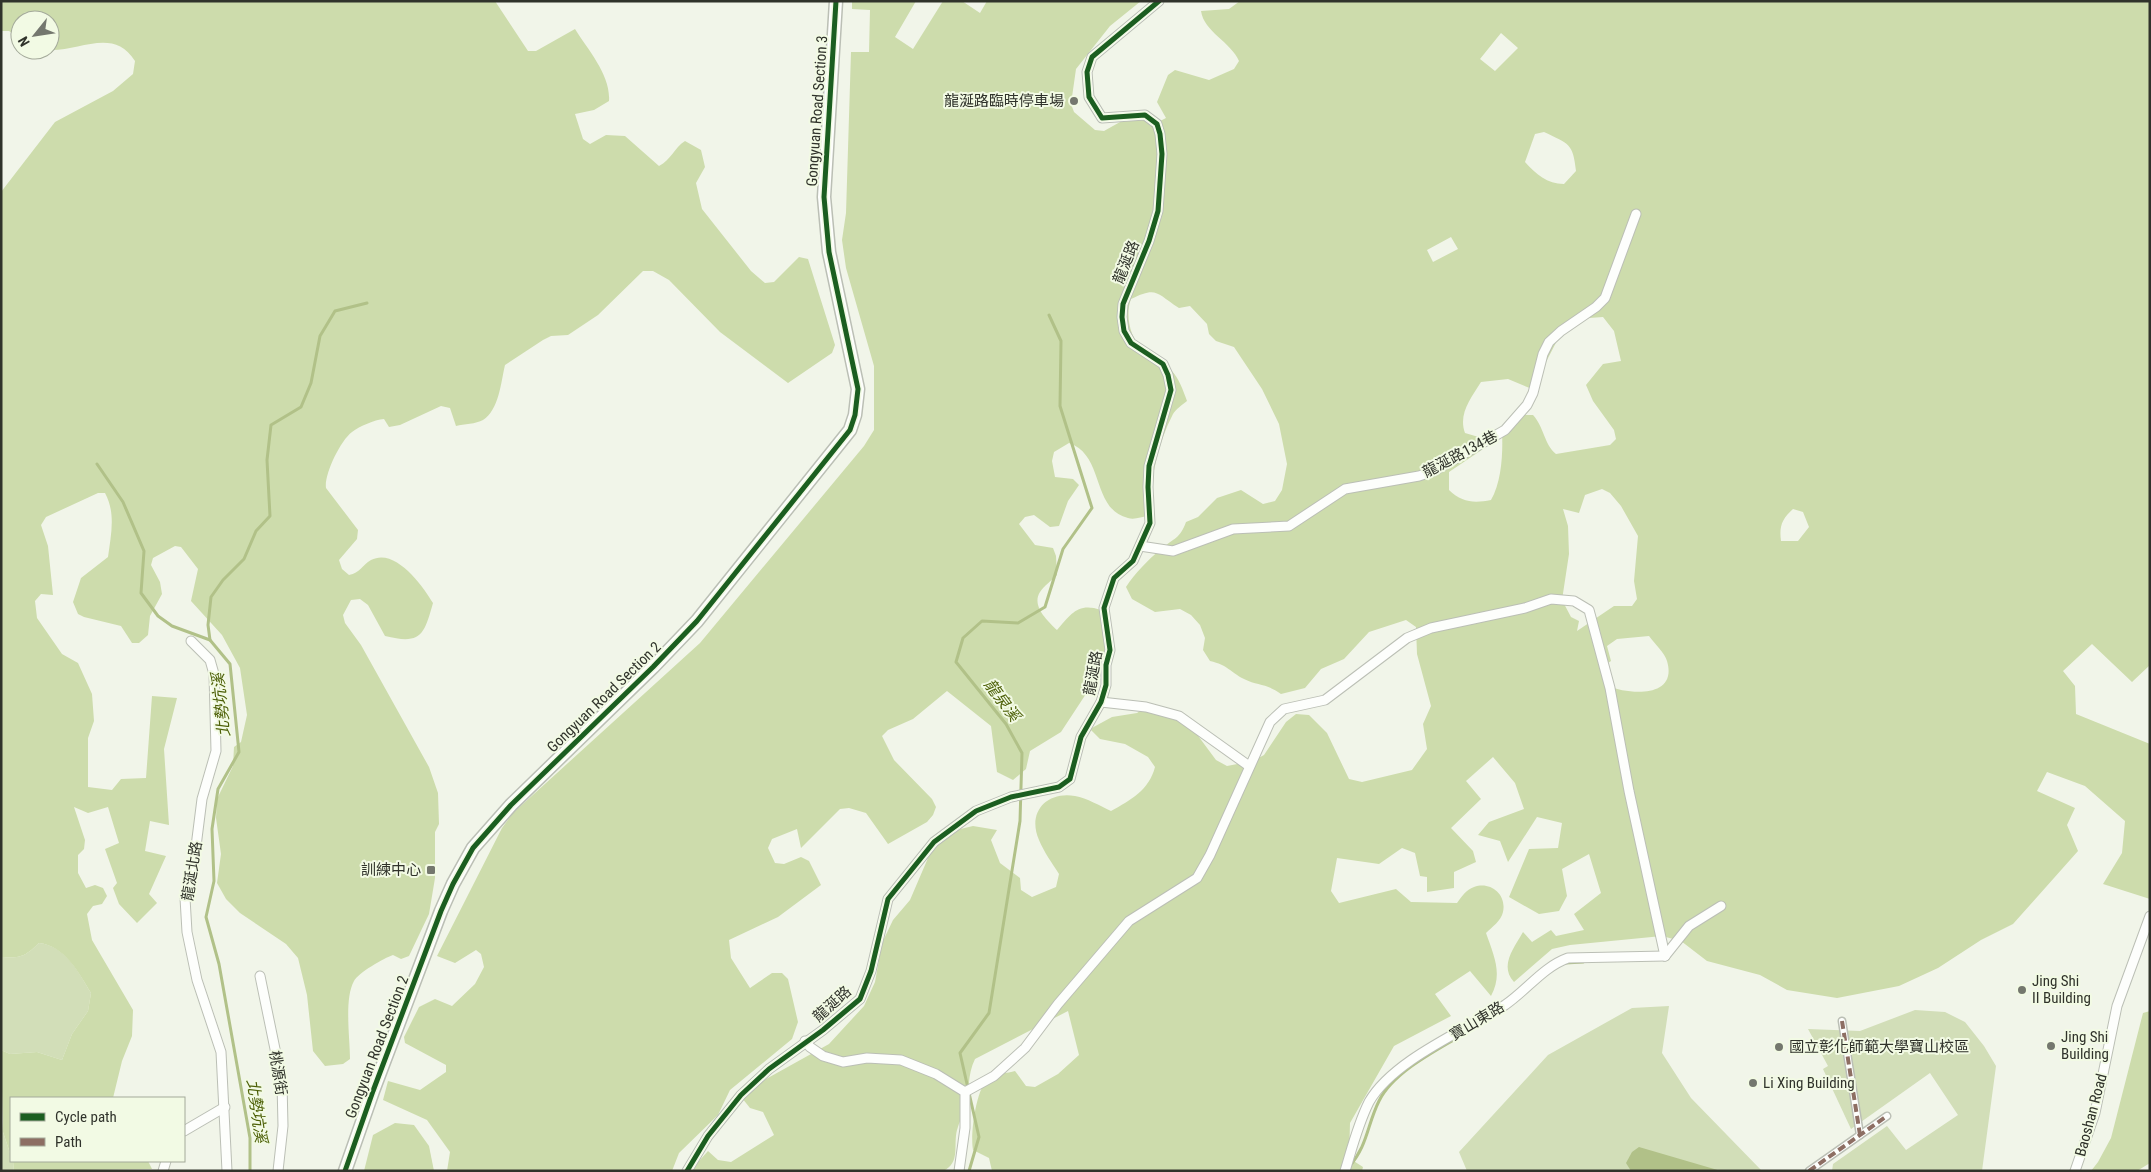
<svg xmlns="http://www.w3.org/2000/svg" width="2151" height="1172" font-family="'Roboto Condensed','Noto Sans TC',sans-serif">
<rect width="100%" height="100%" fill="#f1f5e9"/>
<g fill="#d2deb8">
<path d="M 39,943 C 66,946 79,973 91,993 L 88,1011 L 72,1034 L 62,1060 L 37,1052 L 10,1054 L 1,1050 L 1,957 C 22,958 24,957 39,943 Z"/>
<polygon points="1669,1006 1662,1053 1691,1098 1762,1171 1467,1171 1459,1152 1548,1055 1632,1008"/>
<polygon points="1915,1010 1945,1012 1965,1022 1984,1046 1996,1066 1982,1171 1832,1171 1833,1164 1887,1126 1906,1150 1958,1115 1930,1073 1851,1129 1823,1069 1828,1066 1808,1029 1860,1031"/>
<polygon points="1,1109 3,1132 11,1156 11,1161 13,1161 14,1171 1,1171"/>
</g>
<g fill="#cddcac" fill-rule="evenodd">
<path d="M 1,1 L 495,1 L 528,51 L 536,51 L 575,29 C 588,50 611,75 609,101 L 594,110 L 575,114 L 583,139 L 590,144 L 606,135 L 625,136 L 659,166 C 671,160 674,148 685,141 L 701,150 L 705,167 L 696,183 L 702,209 L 751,271 L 765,283 L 774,282 L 799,257 L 808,259 L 835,345 L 832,353 L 788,383 L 720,332 L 669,280 L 653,271 L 643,271 L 598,315 L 568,335 L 551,336 L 543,340 L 505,365 C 501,382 499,410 483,420 C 476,424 464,424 456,426 L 450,408 L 441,406 L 400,425 L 389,427 L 384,419 C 374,420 360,426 352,432 C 340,441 324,475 326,488 L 358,530 L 357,539 L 339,560 L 342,569 L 349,575 C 360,573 362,565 371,560 C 395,547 423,586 433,603 C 424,635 421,645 385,636 L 368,605 L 360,599 L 351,600 L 343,615 L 345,623 L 361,645 L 429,767 L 438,793 L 439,824 L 435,832 L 435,878 L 429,914 L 409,956 L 401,959 L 393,955 C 384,958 358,973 354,981 C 344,999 350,1038 350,1059 L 343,1064 L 325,1066 L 313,1051 L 307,995 L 298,958 L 286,944 L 240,913 L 226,899 L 217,883 L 221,854 L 216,818 L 217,799 L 233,766 L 234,747 L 241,742 L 247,715 L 240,668 L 222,635 L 191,601 L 198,569 L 181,547 L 175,546 L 153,558 L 151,565 L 160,582 L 162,594 L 150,616 L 148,635 L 139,643 L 132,643 L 121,626 L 84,617 L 78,614 L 73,602 L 81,578 L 108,557 C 111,535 116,513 105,493 L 98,493 L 46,517 L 41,525 L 48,546 L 53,595 L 41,594 L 35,601 L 37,618 L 62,654 L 78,663 L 92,694 L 94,721 L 88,738 L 88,787 L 112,790 L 121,779 L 146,778 L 152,696 L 177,698 L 164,749 L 169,825 L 150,821 L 145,851 L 166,856 L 149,894 L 157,903 L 137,923 L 119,904 L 113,888 L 117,883 L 105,849 L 119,843 L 108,807 L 88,813 L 74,807 L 85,840 L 84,849 L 78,855 L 78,873 L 86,888 L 95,885 L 103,888 L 107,896 L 102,904 L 93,906 L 87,914 L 92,940 L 133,1010 L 132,1036 L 122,1061 L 113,1098 L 11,1098 L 11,1156 L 3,1132 L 1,1050 L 10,1054 L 37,1052 L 62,1060 L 72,1034 L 88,1011 L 91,993 C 79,973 65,946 39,943 C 24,957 22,958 1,957 L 1,192 L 55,122 L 113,91 L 133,74 L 135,61 C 114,27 80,51 50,50 L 50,20 L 20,20 L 20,38 L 9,31 L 1,31 Z"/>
<path d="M 852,1 L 916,1 L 895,37 L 913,49 L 943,1 L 962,1 L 980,13 L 987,1 L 1141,1 L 1110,26 L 1076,69 L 1071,104 L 1074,112 L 1095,130 L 1104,131 L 1129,117 L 1147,117 L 1154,124 L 1166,118 L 1157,102 L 1168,75 L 1175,70 L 1209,80 L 1234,69 L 1239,61 C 1231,42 1204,32 1201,11 L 1229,9 L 1240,1 L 2150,1 L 2150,665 L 2132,682 L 2092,644 L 2063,671 L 2075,686 L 2076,714 L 2150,744 L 2150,899 L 2103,884 L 2122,853 L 2125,821 L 2085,786 L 2047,772 L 2037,791 L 2075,808 L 2067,825 L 2078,851 L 2013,924 L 1981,940 L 1938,968 L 1899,986 L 1837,998 L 1787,990 L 1760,975 L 1707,961 L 1681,941 L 1662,936 L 1570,945 L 1552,949 L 1514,982 C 1499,966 1514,948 1523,932 L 1532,942 L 1551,930 L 1556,936 L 1584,930 L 1574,914 L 1601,893 L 1589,854 L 1562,869 L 1567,896 L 1559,911 L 1539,914 L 1509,897 L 1529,849 L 1558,848 L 1562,823 L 1537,817 L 1508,862 L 1500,841 L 1478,835 L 1489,822 L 1524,809 L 1515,783 L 1493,757 L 1466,781 L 1481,799 L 1451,828 L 1473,851 L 1476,862 L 1454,872 L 1454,888 L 1427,892 L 1427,877 L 1420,876 L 1415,853 L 1402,848 L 1379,864 L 1337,858 L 1331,891 L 1339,903 L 1396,889 L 1411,902 L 1457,903 C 1462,896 1466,890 1474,887 C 1490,881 1507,894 1503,912 C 1501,921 1492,927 1486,933 C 1494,956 1503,974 1491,996 L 1470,971 L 1435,994 L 1451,1016 L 1394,1046 L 1350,1123 L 1349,1158 L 1363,1167 L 1362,1171 L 992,1171 L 989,1158 L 973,1150 C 970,1135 976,1087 989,1078 C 995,1074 1008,1073 1015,1071 L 1026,1086 L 1035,1087 L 1058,1074 L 1079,1055 L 1068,1011 L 975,1059 C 967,1075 970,1091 965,1108 C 963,1115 959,1122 957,1130 C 953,1145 961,1163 943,1171 L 690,1171 L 708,1151 L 718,1160 L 731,1162 L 774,1135 L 763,1112 L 750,1108 L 742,1098 L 750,1088 L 829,1044 L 864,1006 L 875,982 L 882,943 L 893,920 L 910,900 L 931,851 L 948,832 L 973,826 L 997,830 L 991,840 L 1000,863 L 1020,878 L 1021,890 L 1032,897 L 1056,887 L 1059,874 C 1052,863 1044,852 1039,840 C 1027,813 1046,791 1075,796 C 1087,798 1100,806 1111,811 C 1131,800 1149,790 1155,767 L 1148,757 L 1125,744 L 1100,739 L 1090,729 L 1112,717 L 1137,713 L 1147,706 L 1160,707 L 1193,729 L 1216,760 L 1227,766 L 1253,761 L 1264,755 L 1286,722 L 1296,714 L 1309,715 L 1327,733 L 1349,779 L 1362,782 L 1412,770 L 1427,749 L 1423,724 L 1431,706 L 1417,654 L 1416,627 L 1406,620 L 1369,632 L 1344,659 L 1321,669 L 1305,688 L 1281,694 C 1266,683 1258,686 1244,679 C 1230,672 1228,665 1210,661 L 1203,650 L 1205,638 L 1200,625 L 1191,615 L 1180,609 L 1155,612 L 1132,599 L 1126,587 C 1135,573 1148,560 1161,549 C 1174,538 1180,539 1186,522 L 1198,517 L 1217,498 L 1241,490 L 1263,504 L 1275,501 L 1282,490 L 1287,464 L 1279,424 L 1262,389 L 1234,347 L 1216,341 L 1209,334 L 1207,324 L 1190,306 L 1179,308 C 1156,293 1157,286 1131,299 C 1125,315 1130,337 1142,350 C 1150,358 1162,362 1171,370 C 1179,378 1183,390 1187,401 C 1182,405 1176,409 1173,414 C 1157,444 1151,482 1147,516 C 1142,517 1134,520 1128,518 C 1091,509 1105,455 1069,443 L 1054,452 L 1052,461 L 1055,477 L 1073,479 L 1079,485 L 1068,501 L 1059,526 L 1050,527 L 1034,515 L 1025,517 L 1019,524 L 1035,545 L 1053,548 L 1056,556 L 1057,575 C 1052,580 1044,586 1040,592 C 1031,606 1048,621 1057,630 C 1071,614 1078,602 1101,610 L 1106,653 L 1101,671 L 1061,732 L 1030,751 L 1026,769 L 1013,780 L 997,772 L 991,726 L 947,691 L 913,719 L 888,730 L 882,736 L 894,760 L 932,799 L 936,807 L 933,815 L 927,822 L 888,844 L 866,813 L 849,808 L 840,809 L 801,848 L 797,829 L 772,839 L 768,848 L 775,863 L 784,864 L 801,857 L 809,861 L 821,885 L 778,917 L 729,940 L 731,958 L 750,988 L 772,973 L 782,973 L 788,979 L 798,1022 L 792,1039 L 730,1090 L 718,1115 L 679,1153 L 672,1171 L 447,1171 L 450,1152 L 427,1120 L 383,1100 L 388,1081 L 420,1090 L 446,1072 L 446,1065 L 405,1043 L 404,1037 L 419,1007 L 435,999 L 452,1006 L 475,984 L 484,967 L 481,954 L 476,950 L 455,963 L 437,956 L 502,828 L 513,813 L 700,643 L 864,446 L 874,430 L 874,366 L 846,268 L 842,240 L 846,213 L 851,52 L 869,52 L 870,10 L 852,9 ZM 1501,33 L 1518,48 L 1495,71 L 1480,59 ZM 1544,132 C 1569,144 1573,143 1576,171 L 1564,184 C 1547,184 1536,174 1525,162 L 1535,134 ZM 1451,237 L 1458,249 L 1433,262 L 1427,250 ZM 1603,317 L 1614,331 L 1621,361 L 1603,364 L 1586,385 L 1593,401 L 1614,430 L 1616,439 L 1610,445 L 1556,454 C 1544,444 1544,427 1533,415 L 1524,415 L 1502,431 C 1503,452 1502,481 1491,500 C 1475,503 1462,503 1449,490 L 1449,472 L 1486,447 L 1482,438 L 1465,433 C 1458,414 1471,398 1481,382 L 1508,379 L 1532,389 L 1562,331 L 1575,319 ZM 1602,489 L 1610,493 L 1621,506 L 1638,536 L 1634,581 L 1637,599 L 1632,606 L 1614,606 L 1577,631 L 1579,621 L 1571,617 L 1562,600 L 1569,554 L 1568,526 L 1563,509 L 1579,513 L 1585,495 ZM 1793,509 L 1803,512 L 1809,527 L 1798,541 L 1781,541 C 1779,526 1782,519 1793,509 ZM 1649,636 C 1654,643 1665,653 1667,661 C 1678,698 1630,695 1608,686 L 1601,668 L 1611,661 L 1607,646 L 1617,639 Z"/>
<polygon points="2150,1011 2150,1163 2137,1171 2091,1171 2098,1162 2111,1138 2143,1013"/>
<polygon points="395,1123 414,1125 429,1146 434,1171 364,1171 373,1135"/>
<polygon points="13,1161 148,1161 152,1169 14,1171"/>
</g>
<polygon fill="#b1c188" points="1639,1147 1721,1171 1631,1171 1626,1163 1632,1152"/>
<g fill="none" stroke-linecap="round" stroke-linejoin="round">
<g stroke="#b1c188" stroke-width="3">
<polyline points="97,464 123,502 144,551 141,593 158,616 172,626 210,640"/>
<polyline points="1565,963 1583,962"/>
<path d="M 1349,1167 C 1368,1145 1367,1125 1379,1101 C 1395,1068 1449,1044 1479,1025"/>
<polyline points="250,1171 250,1138 219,964 206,917 214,881 212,829 218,789 239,752 230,664 210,640 208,625 211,597 223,580 244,559 256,531 270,516 267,460 271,425 301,407 311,383 320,336 335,311 367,303"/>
<polyline points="969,1171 979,1137 960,1053 989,1013 1020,821 1022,753 1006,724 956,662 963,638 982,621 1018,623 1045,607 1063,549 1092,508 1060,406 1061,341 1049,315"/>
</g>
<defs>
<g id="pedestrian">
<polyline points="1842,1021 1860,1135"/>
<polyline points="1809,1171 1887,1116"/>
</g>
<g id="minor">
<polyline points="1140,546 1173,551 1233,529 1289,526 1345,489 1419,476 1434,471 1505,430 1527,405 1533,393 1543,354 1549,342 1561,331 1596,307 1605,298 1636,214"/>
<polyline points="191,641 210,660 214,674 216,751 202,799 193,870 185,898 187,932 197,980 221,1052 227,1171"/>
<polyline points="1101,702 1146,707 1179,716 1249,766"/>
<polyline points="1665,956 1689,926 1721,906"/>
<polyline points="260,976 282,1083 283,1126 278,1171"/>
<polyline points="805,1041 810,1047 823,1056 843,1062 867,1058 901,1060 936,1074 965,1092 965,1128 959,1171"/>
<polyline points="965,1092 994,1076 1025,1048 1058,1004 1129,921 1197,878 1210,855 1270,722 1284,709 1325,700 1407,638 1431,628 1525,608 1551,599 1574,601 1589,610 1610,688 1629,791 1665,956"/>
<polyline points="184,1131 225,1107"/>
<polyline points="163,1171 166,1161"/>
<polyline points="687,1171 708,1136 741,1095 769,1069 823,1030 860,999 871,971 888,899 934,842 976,811 1011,797 1059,787 1070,779 1081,737 1101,702 1106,685 1106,665 1110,650 1104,608 1114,578 1133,561 1150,523 1148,487 1149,466 1171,390 1168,375 1163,364 1131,343 1124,331 1122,317 1123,304 1149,241 1158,211 1162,154 1160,134 1157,124 1145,115 1102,118 1089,97 1087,72 1092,57 1159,1"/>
<path d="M 1345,1171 C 1352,1148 1358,1124 1369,1102 C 1393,1060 1464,1031 1505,1005 C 1527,990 1543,967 1568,958 L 1665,956"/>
<polyline points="2075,1171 2095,1113 2117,1006 2150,916"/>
</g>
<polyline id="secondary" points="345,1171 373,1091 441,911 453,884 473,848 511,805 653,667 697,621 850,430 855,415 858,389 829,252 824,197 836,1"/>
</defs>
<use href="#pedestrian" stroke="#bbbfb5" stroke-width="9"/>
<use href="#minor" stroke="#bbbfb5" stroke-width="11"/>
<use href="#secondary" stroke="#bbbfb5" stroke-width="15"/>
<use href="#pedestrian" stroke="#fdfefc" stroke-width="6"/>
<use href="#minor" stroke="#fdfefc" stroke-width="9"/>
<use href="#secondary" stroke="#fdfefc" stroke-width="12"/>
<g stroke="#8d6e63" stroke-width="4" stroke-dasharray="8 4" stroke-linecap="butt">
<polyline points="1842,1021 1860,1135"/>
<polyline points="1809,1171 1887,1116"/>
</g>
<defs>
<g id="cycleway">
<polyline points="345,1171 373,1091 441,911 453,884 473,848 511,805 653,667 697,621 850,430 855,415 858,389 829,252 824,197 836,1"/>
<polyline points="687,1171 708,1136 741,1095 769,1069 823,1030 860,999 871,971 888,899 934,842 976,811 1011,797 1059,787 1070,779 1081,737 1101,702 1106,685 1106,665 1110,650 1104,608 1114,578 1133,561 1150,523 1148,487 1149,466 1171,390 1168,375 1163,364 1131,343 1124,331 1122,317 1123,304 1149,241 1158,211 1162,154 1160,134 1157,124 1145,115 1102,118 1089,97 1087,72 1092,57 1159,1"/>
</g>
</defs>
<use href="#cycleway" stroke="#f2fae4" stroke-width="8"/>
<use href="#cycleway" stroke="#1b5e20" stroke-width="5"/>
</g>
<g fill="#74776e" stroke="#f2fae4" stroke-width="2">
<circle cx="1074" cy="101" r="5"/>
<rect x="426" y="865" width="10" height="10" rx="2.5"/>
<circle cx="2022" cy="990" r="5"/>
<circle cx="2051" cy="1046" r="5"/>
<circle cx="1779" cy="1047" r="5"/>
<circle cx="1753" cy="1083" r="5"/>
</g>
<g text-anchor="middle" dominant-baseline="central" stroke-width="4" stroke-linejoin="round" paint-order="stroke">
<g font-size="15" fill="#30332b" stroke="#f2fae4" text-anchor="start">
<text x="1064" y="101" text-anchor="end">龍涎路臨時停車場</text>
<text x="421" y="870" text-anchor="end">訓練中心</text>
<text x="2032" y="981">Jing Shi<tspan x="2032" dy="17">II Building</tspan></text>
<text x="2061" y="1037">Jing Shi<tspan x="2061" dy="17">Building</tspan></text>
<text x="1789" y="1047">國立彰化師範大學寶山校區</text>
<text x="1763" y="1083">Li Xing Building</text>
</g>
<g font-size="15" fill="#30332b" stroke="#f2fae4">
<text transform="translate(817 111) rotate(-86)">Gongyuan Road Section 3</text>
<text transform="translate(1126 262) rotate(-68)">龍涎路</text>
<text transform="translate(1460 454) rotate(-28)">龍涎路134巷</text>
<text transform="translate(1093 673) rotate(-80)">龍涎路</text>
<text transform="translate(604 697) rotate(-44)">Gongyuan Road Section 2</text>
<text transform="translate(192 871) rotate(-81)">龍涎北路</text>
<text transform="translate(832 1004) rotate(-42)">龍涎路</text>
<text transform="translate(1477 1021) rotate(-31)">寶山東路</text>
<text transform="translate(377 1047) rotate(-69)">Gongyuan Road Section 2</text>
<text transform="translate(278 1073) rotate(81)">桃源街</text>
<text transform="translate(2091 1115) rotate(-75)">Baoshan Road</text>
</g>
<g font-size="16" font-style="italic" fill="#4c5f06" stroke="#f2fae4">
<text transform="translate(1002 700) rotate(53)">龍泉溪</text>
<text transform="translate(221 705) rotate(-96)">北勢坑溪</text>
<text transform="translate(257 1111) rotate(82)">北勢坑溪</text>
</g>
</g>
<rect width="2151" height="1172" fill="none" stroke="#30332b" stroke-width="5"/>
<rect x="10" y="1097" width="175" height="65" fill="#f2fae4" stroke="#a4aa9a"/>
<rect x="20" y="1113" width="25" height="8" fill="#1b5e20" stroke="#a4aa9a"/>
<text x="55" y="1122" font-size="15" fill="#30332b">Cycle path</text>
<rect x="20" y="1138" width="25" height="8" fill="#8d6e63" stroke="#a4aa9a"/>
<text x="55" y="1147" font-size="15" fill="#30332b">Path</text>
<g transform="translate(35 35) rotate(240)"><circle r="24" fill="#f2fae4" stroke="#a4aa9a"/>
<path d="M0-4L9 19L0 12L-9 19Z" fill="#74776e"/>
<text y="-8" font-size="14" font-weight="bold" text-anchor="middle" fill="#30332b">N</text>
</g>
</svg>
